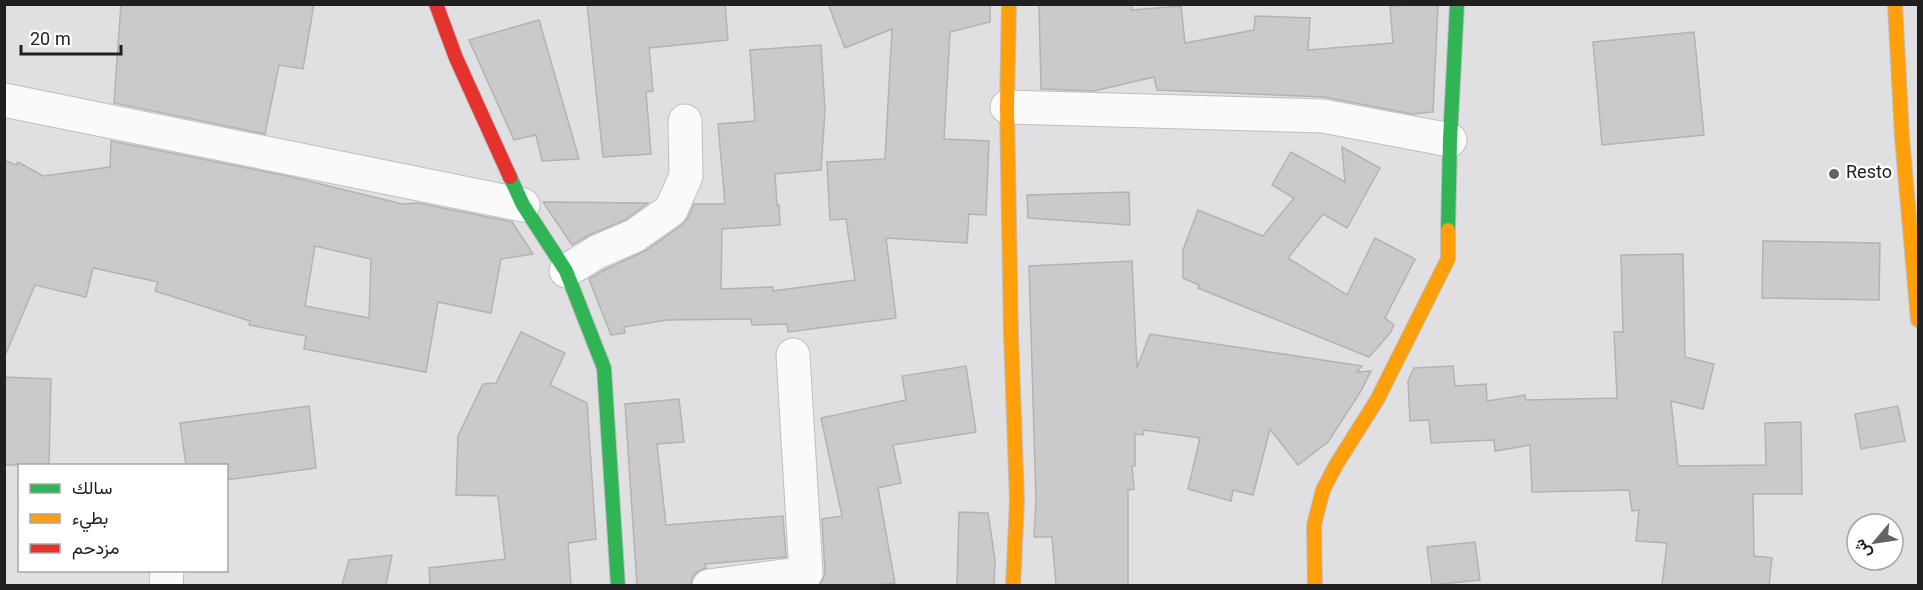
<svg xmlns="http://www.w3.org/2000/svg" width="1923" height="590" font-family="Georgia,Vazirmatn,serif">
<rect width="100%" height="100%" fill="#e0e0e2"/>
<g fill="#cbc9ca" stroke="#b3b3b3" stroke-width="1.5" fill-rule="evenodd">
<polygon points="121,4 314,4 303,69 279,65 265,134 114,103"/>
<polygon points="587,4 725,4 728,40 649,48 653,91 646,92 651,154 603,157"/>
<polygon points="828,4 990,4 990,22 950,32 944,139 989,141 986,215 969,214 967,243 886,238 896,318 788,332 787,324 752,325 751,319 667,320 624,327 625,333 611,335 589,279 606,269 645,251 682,225 688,218 694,204 725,204 718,124 755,121 750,50 821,45 825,110 821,170 775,174 777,205 779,205 780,225 722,229 721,289 773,287 773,291 855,280 846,219 830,220 827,162 885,159 892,29 845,48"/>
<polygon points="1039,4 1132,4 1132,10 1181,6 1185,43 1254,30 1255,16 1310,18 1308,50 1393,43 1390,6 1438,4 1433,112 1412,114 1324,97 1157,90 1154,77 1094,91 1041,89"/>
<polygon points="539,20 579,159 542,161 536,135 514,140 469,40"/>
<polygon points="1694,32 1704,135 1602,145 1593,42"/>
<path d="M 111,141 L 292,177 L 402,204 L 418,203 L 512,222 L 533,254 L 501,259 L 491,313 L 438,302 L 426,372 L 304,349 L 306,336 L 249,325 L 250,321 L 155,291 L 158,282 L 93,268 L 86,297 L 35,285 L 4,358 L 4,160 L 16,165 L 18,162 L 43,176 L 110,167 ZM 315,246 L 371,259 L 369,318 L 305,306 Z"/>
<polygon points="1342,147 1380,168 1347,228 1323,214 1288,258 1347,295 1375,238 1415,259 1385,318 1394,325 1390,333 1369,357 1198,288 1199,285 1183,278 1183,250 1198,210 1263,236 1294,198 1272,185 1291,152 1345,182"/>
<polygon points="1129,192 1130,225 1028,218 1027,195"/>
<polygon points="543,202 648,203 625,220 589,235 572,245"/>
<polygon points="1763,241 1880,243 1879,300 1762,298"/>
<polygon points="1683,254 1685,357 1714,364 1703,409 1671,401 1678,466 1766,465 1765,423 1801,422 1802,494 1753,494 1754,556 1772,558 1769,585 1662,585 1667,543 1636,541 1639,510 1632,511 1629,490 1532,492 1530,445 1495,451 1494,440 1431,443 1429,420 1410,421 1408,381 1414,368 1453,366 1455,386 1486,384 1487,401 1525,395 1526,400 1617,398 1614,332 1623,332 1621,255"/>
<polygon points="1132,261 1137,368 1150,334 1362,366 1357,372 1371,371 1361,391 1328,442 1298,465 1270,429 1253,495 1233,490 1231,501 1188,489 1200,438 1144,430 1143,435 1135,434 1135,466 1132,466 1134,489 1128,490 1128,585 1056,585 1052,537 1034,537 1036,500 1029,266"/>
<polygon points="521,332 565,353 550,385 587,403 596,539 568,543 571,585 430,585 429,568 505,559 498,496 456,495 458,436 483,384 496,383"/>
<polygon points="966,366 976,432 893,445 901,483 878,488 895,583 879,585 819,585 823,580 825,572 822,519 842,516 821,418 906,400 902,376"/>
<polygon points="4,377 51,379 49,465 4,465"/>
<polygon points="679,399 684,442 657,444 666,525 783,516 786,557 705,564 706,568 697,572 692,578 691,585 637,585 625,404"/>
<polygon points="309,406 316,468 226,480 226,465 186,465 180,423"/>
<polygon points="1898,406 1905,441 1861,449 1855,414"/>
<polygon points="959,512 988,513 995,560 994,585 957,585"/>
<polygon points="1475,542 1480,580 1432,585 1427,547"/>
<polygon points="392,555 386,585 342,585 349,560"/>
</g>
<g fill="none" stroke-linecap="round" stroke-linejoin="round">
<defs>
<g id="street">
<polyline points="4,100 523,205"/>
<polyline points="1007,107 1323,116 1450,140"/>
<polyline points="566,271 597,252 634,236 671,210 686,176 685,121"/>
<polyline points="166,586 167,570"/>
<polyline points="709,586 806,573 793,355"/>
</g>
<g id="fast">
<polyline points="510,177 523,205 566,271 604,368 618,586"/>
<polyline points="1448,230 1450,140 1457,4"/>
</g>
<g id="slow">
<polyline points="1009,4 1007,107 1011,334 1017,501 1013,586"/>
<polyline points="1895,4 1902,137 1918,320"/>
<polyline points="1315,586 1314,525 1323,490 1336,465 1377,400 1448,259 1448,230"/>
</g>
<polyline id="jam" points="436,4 456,58 510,177"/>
</defs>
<use href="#street" stroke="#bfbec0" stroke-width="35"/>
<use href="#fast" stroke="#bfbec0" stroke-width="16"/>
<use href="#slow" stroke="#bfbec0" stroke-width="16"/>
<use href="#jam" stroke="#bfbec0" stroke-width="16"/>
<use href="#street" stroke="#fafafb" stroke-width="33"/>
<use href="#fast" stroke="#30b455" stroke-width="14"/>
<use href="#slow" stroke="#ff9f0a" stroke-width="14"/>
<use href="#jam" stroke="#e5322d" stroke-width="14"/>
</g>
<circle fill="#636365" stroke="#fff" stroke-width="2" cx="1834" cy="174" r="6"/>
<g text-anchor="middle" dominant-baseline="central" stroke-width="4.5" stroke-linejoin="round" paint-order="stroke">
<g font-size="18" fill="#202021" stroke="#fff" text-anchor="start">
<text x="1846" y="174">Resto</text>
</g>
</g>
<rect width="1923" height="590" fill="none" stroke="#202021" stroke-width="12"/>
<rect x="18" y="464" width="210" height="108" fill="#ffffff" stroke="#a6a6a6" stroke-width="1.5"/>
<rect x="30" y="484" width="30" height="9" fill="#30b455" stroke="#a6a6a6" stroke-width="1.5"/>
<text x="72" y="494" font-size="18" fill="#202021">سالك</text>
<rect x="30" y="514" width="30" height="9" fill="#ff9f0a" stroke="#a6a6a6" stroke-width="1.5"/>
<text x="72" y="524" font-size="18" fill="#202021">بطيء</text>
<rect x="30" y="544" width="30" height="9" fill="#e5322d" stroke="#a6a6a6" stroke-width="1.5"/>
<text x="72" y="554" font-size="18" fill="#202021">مزدحم</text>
<g transform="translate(1875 542) rotate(241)"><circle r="28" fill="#ffffff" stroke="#a6a6a6" stroke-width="1.5"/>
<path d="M0-4.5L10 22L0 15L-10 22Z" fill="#636365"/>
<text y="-9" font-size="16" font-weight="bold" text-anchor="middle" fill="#202021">ش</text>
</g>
<path d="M21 45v9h100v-9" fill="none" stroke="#202021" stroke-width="3"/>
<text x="30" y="45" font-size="18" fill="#202021" stroke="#ffffff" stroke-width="4.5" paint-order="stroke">20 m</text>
</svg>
